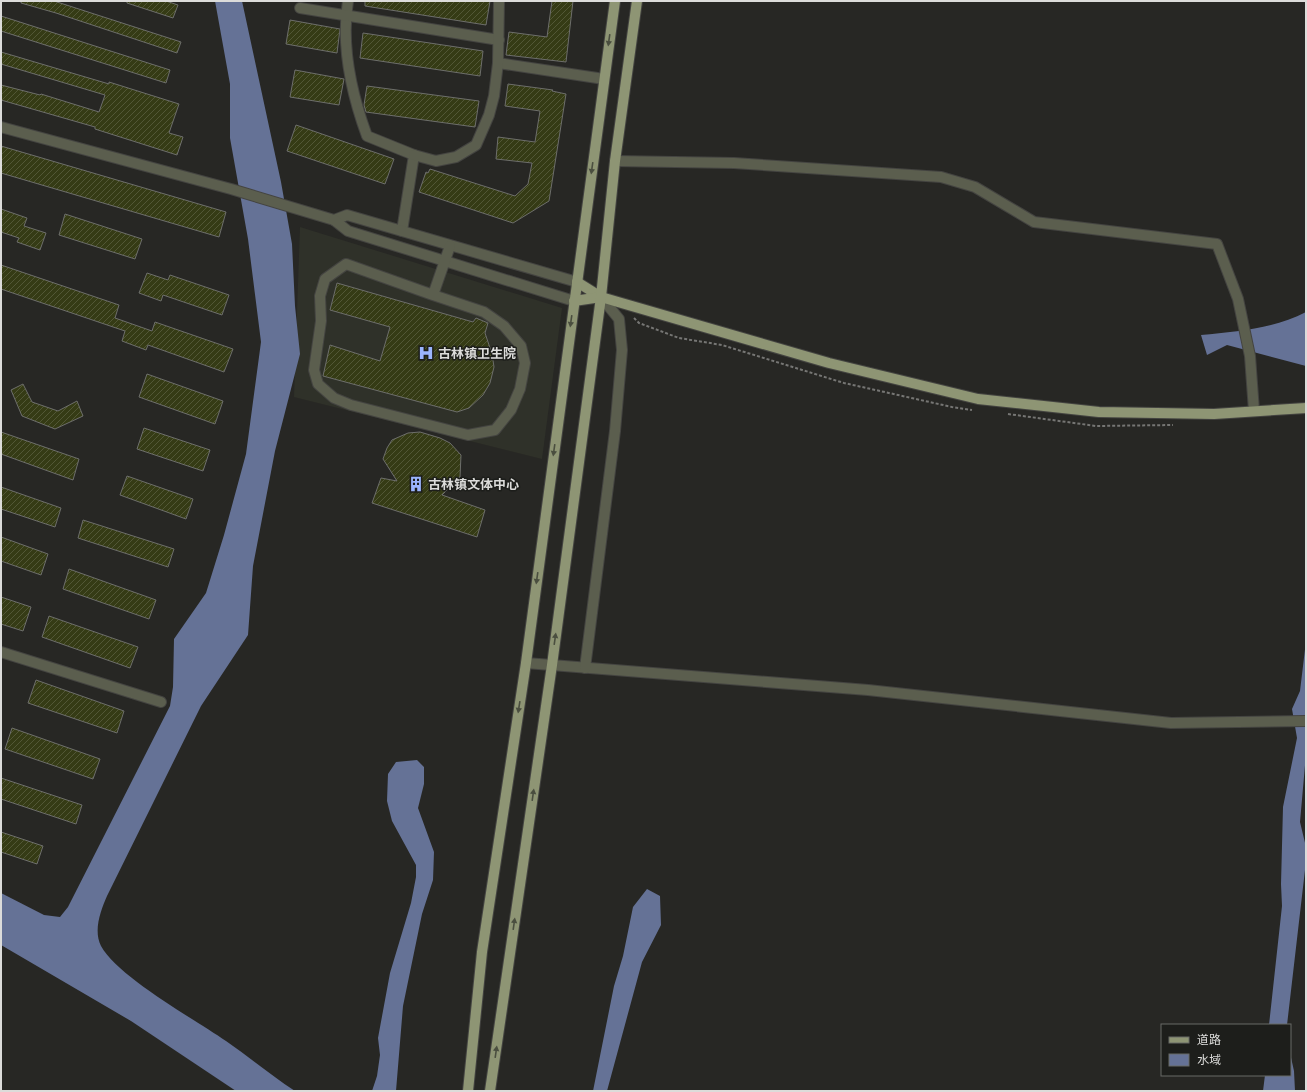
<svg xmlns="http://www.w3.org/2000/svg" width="1307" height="1092" font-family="Rubik,'Noto Sans SC',sans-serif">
<defs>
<pattern id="building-hatch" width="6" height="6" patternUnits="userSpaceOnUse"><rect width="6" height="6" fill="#353b15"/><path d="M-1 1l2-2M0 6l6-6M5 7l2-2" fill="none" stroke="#525736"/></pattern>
</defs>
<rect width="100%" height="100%" fill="#272724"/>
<polygon fill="#2f3129" points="300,227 562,308 542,459 294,397"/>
<g fill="#657296">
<path d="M 215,1 L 242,1 L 281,182 L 292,244 L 295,306 L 300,354 L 275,451 L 253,566 L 248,635 L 201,706 L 107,896 C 101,910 93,930 101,946 C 118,977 194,1019 226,1041 C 249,1057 271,1075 295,1091 L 236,1091 L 131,1021 L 1,945 L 1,893 L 44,915 L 60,917 L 68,907 L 170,706 L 173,687 L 174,639 L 206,593 L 224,535 L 246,454 L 261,342 L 248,239 L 230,138 L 230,84 Z"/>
<path d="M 1306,312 L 1306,366 L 1227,345 L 1207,355 L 1201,335 C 1237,331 1273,329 1306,312 Z"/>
<polygon points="1306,641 1306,754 1300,822 1306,847 1305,870 1287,1025 1269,1025 1282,906 1281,884 1283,807 1297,738 1292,709 1300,691"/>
<polygon points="417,760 424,767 424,784 418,808 434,852 433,880 422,914 403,1006 396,1091 372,1091 377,1076 380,1055 378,1038 390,973 411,903 416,877 416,865 392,821 387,801 388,774 396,762"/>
<polygon points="647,889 660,896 661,925 642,962 607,1091 593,1091 614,986 623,956 633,907"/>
<polygon points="1290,1053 1294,1071 1295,1091 1263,1091 1265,1075 1290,1075"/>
</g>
<g fill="url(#building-hatch)" stroke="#6d6e6b">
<polygon points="21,1 54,1 181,42 177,53 56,13 21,3"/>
<polygon points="127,1 166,1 178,5 173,18 127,3"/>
<polygon points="365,1 490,1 486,25 365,6"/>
<polygon points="552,1 573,1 566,62 506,55 509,32 547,37"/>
<polygon points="1,16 170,70 166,83 1,31"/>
<polygon points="290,20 340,29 337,53 286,44"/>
<polygon points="363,33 483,51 480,76 360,58"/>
<polygon points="1,52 109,84 109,82 179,104 169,133 183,137 177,155 95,129 95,127 1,100 1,85 40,95 41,94 99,112 105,95 1,64"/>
<polygon points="295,70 344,79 339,105 290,97"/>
<polygon points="508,84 553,90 552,91 566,94 549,201 513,223 419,192 426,172 428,173 430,169 515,196 528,184 532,163 496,159 498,137 535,142 540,111 505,106"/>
<polygon points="367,86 479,101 475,127 366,112 364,105"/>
<polygon points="296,125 394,159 385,184 287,151"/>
<polygon points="1,146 226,212 219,237 1,173"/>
<polygon points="1,209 27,218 24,226 46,233 40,250 17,242 19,238 1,232"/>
<polygon points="65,214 142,239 135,259 59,235"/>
<polygon points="1,265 119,305 115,318 152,331 155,322 233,349 224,372 148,345 146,350 122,341 125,331 1,289"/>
<polygon points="147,273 168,280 170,275 229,295 222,315 163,295 161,301 139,293"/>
<polygon points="337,283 473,322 476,318 488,323 485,333 492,354 494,367 490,383 483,395 469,408 457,412 323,376 330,345 380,361 390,327 330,310"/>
<polygon points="147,374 223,401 215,424 139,397"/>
<polygon points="23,384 32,402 58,411 77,401 83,416 55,429 22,416 11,390"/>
<polygon points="144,428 210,450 203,471 137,449"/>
<polygon points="1,432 79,459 73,480 1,454"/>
<polygon points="420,432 440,438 450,443 461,455 460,477 442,495 485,510 477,537 372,503 381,478 397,481 383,459 387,448 392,440 408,433"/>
<polygon points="127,476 193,499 186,519 120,495"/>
<polygon points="1,487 61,508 55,527 1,509"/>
<polygon points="83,520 174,549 168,567 78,538"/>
<polygon points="1,537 48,554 41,575 1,561"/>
<polygon points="69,569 156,600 149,619 63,589"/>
<polygon points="1,597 31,607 23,631 1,624"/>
<polygon points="49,616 138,647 130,668 42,637"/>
<polygon points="36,680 124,711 117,733 28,703"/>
<polygon points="12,728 100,759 93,779 5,749"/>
<polygon points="1,778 82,805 76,824 1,799"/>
<polygon points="1,832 43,846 37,864 1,852"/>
</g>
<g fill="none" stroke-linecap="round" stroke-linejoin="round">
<defs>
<g id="minor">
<path d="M 348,1 C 341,45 352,95 367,136 L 414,155 L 402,231"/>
<polyline points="300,8 499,40"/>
<polyline points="498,63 604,79"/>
<polyline points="1,127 231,189 334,220 347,215 577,282"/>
<polyline points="414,155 436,161 456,157 476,145 489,115 494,96 498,63 499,1"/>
<polyline points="615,161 734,163 941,177 975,187 1034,222 1217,244 1238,299 1250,356 1254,411"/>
<polyline points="334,220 348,231 574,301"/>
<polyline points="433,295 484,312 504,326 521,346 525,363 520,389 511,410 495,430 468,435 351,405 334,398 318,384 314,370 321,321 320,296 325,279 346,264 433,295 450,246"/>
<polyline points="1,652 161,702"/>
<polyline points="526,663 868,690 1171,723 1306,721"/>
<polyline points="585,668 615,431 622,350 619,319 601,297"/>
</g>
<g id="major">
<polyline points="577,282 601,297 618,302 829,363 978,399 1099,412 1214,414 1306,408"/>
<polyline points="574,301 601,297"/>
<polyline points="468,1091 482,952 526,663 615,1"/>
<polyline points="490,1091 552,665 601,297 615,161 637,1"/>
</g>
</defs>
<use href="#minor" stroke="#444441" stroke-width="12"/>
<use href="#major" stroke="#444441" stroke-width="12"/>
<g stroke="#767674" stroke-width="2" stroke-dasharray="3 2" stroke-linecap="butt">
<polyline points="634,318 639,323 679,338 722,345 844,383 952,407 972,410"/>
<polyline points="1008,414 1096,426 1173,425"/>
</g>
<use href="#minor" stroke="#5b5e4e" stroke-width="10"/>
<use href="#major" stroke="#8e9574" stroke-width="10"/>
</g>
<defs><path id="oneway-solid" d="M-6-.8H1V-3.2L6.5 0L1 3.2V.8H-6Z"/></defs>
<g fill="#4a4e3f">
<use href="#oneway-solid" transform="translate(609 40) rotate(98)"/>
<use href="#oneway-solid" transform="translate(592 168) rotate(98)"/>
<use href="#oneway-solid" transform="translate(571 321) rotate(98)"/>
<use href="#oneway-solid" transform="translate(554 450) rotate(98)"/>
<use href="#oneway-solid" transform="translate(537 578) rotate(98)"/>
<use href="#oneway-solid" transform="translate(555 639) rotate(-82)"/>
<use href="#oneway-solid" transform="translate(519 707) rotate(99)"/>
<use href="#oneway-solid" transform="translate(533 795) rotate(-82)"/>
<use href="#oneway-solid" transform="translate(514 924) rotate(-82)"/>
<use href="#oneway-solid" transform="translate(496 1052) rotate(-82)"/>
</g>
<defs>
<symbol id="hospital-bare" viewBox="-9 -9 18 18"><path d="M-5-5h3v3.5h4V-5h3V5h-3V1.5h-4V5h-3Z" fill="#9bb5fd" stroke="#1d1e1b" stroke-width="2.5" paint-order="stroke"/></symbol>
<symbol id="building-bare" viewBox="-9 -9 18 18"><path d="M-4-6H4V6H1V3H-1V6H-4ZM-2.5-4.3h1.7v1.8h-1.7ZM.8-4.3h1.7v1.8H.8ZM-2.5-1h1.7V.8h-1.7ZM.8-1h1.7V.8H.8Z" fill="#9bb5fd" stroke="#1d1e1b" stroke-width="2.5" paint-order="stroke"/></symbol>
</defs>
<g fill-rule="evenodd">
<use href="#hospital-bare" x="415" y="342" width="22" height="22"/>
<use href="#building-bare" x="405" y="473" width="22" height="22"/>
</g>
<g text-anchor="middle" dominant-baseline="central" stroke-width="3" stroke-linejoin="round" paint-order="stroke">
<g font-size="13" font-weight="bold" fill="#dcdcda" stroke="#1d1e1b" text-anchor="start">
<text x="438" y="353">古林镇卫生院</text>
<text x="428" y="484">古林镇文体中心</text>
</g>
</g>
<rect width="1307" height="1092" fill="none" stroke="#dcdcda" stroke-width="4"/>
<rect x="1161" y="1024" width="130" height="52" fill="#1d1e1b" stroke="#696a67"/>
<rect x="1169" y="1037" width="20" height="6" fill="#8e9574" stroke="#696a67"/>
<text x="1197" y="1044" font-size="12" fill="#dcdcda">道路</text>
<rect x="1169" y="1054" width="20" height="12" fill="#657296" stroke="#696a67"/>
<text x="1197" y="1064" font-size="12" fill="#dcdcda">水域</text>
</svg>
